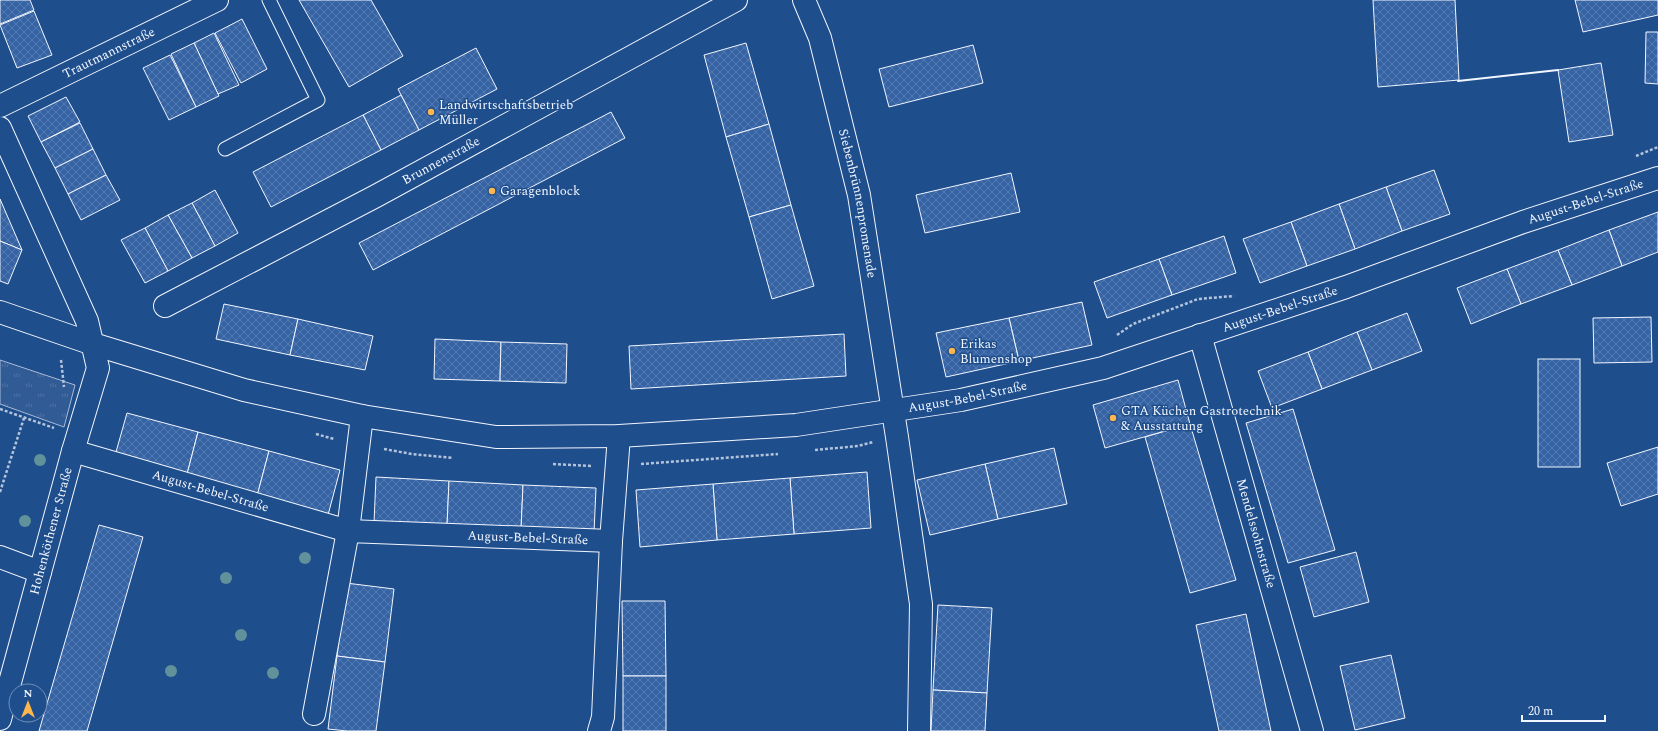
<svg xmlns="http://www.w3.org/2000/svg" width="1658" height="731" font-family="Spectral,serif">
<defs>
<pattern id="grass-tufts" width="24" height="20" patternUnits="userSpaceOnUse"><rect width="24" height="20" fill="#305b95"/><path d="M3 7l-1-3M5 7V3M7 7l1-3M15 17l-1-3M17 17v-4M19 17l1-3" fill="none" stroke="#4e73a5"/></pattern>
<pattern id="building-cross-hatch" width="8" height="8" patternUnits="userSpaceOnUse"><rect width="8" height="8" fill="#3563a3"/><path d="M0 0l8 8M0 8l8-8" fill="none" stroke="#537ab1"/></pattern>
</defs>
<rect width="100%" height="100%" fill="#1f4e8c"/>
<polygon fill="url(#grass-tufts)" stroke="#a8bbd7" points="0,360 75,385 64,427 0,404"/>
<g fill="url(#building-cross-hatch)" stroke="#f2f6ff">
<polygon points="0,0 30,0 34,10 0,24"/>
<polygon points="299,0 371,0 403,56 349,87"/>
<polygon points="1373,0 1455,0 1459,80 1378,87"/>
<polygon points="1575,0 1658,0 1658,15 1583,32"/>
<polygon points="34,11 52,55 17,68 0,25"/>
<polygon points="242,19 267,69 241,83 215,33"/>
<polygon points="1646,32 1658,32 1658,84 1645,83"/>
<polygon points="214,33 239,85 218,94 194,43"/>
<polygon points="194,43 219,96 196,107 171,54"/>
<polygon points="746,43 769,124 726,137 704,55"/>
<polygon points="973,45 983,83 889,107 879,69"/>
<polygon points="476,48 497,89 419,130 398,89"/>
<polygon points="170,55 196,107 169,120 143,68"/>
<polygon points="1601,63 1613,135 1569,142 1558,70"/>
<polygon points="401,95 419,130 381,150 363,115"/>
<polygon points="66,97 80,122 41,142 28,116"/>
<polygon points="611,112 625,138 373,270 359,243"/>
<polygon points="363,115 381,150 271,207 253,172"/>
<polygon points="80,123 93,149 55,168 41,142"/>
<polygon points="769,124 791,205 749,217 726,137"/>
<polygon points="93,149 106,175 68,194 55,168"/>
<polygon points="1434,170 1450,214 1402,231 1386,187"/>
<polygon points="1011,173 1020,212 925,233 916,195"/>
<polygon points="106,175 120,200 81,220 68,194"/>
<polygon points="1386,187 1402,231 1355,249 1339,204"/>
<polygon points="215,190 238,233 215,246 192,203"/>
<polygon points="0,199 22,250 0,241"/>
<polygon points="192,203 215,246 192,258 168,215"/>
<polygon points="1339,204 1355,249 1307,266 1291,222"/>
<polygon points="791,205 814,286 772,299 749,217"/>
<polygon points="1658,212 1658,252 1622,266 1609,230"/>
<polygon points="168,215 192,258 168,271 145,228"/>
<polygon points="1291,222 1307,266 1260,283 1243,239"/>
<polygon points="145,228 168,271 145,283 121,240"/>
<polygon points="1609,230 1622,266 1572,285 1558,250"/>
<polygon points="1224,236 1236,273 1172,295 1159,259"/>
<polygon points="0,241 22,250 8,284 0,281"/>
<polygon points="1558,250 1572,285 1521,304 1507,269"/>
<polygon points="1159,259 1172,295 1107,318 1094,282"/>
<polygon points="1507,269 1521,304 1471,324 1457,288"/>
<polygon points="1082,302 1092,345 1019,361 1009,318"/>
<polygon points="224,304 298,319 290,355 216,339"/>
<polygon points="1407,313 1422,351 1372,370 1357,332"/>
<polygon points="1651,317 1652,362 1594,363 1593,318"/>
<polygon points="1009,318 1019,361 946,377 936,333"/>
<polygon points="298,319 373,336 365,370 290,355"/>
<polygon points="1357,332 1372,370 1322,389 1308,352"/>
<polygon points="844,334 846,376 631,389 629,346"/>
<polygon points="435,339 501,342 500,381 434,379"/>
<polygon points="501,342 567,344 566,383 500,381"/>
<polygon points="1308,352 1322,389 1272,408 1258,371"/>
<rect x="1538" y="359" width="42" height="108"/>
<polygon points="1178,380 1190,424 1105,448 1093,405"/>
<polygon points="1293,409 1335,550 1288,563 1246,423"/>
<polygon points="127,413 198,432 186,478 114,459"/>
<polygon points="1190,424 1236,580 1190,593 1145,437"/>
<polygon points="198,432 269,451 257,496 186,478"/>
<polygon points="1658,447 1658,494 1621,506 1607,463"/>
<polygon points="1054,448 1067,504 998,519 985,464"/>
<polygon points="269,451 340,470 328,515 257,496"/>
<polygon points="985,464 998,519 930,535 917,480"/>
<polygon points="867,472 871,528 794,534 790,478"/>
<polygon points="376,477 449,481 447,526 374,523"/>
<polygon points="790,478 794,534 717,540 713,484"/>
<polygon points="449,481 523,485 521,530 447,526"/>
<polygon points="713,484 717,540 640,547 636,490"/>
<polygon points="523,485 596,488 594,533 521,530"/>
<polygon points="99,525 143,537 87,731 39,731"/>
<polygon points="1356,552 1369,602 1314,617 1300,567"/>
<polygon points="346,583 394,589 385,662 337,656"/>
<polygon points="622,601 665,601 666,676 623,676"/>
<polygon points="938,605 992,608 987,693 933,690"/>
<polygon points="1246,614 1271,731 1219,731 1196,625"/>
<polygon points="1391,655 1405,718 1355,730 1340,666"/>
<polygon points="337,656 385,662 376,731 347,731 328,729"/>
<rect x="623" y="676" width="43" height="55"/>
<polygon points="933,690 987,693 985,731 931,731"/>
</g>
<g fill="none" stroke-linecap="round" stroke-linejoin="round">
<defs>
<polyline id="service" points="225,149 318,100 269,0"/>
<g id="minor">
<path id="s1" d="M 804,0 L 820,38 L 859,195 L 897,437 L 921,604 L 919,731"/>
<path id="s2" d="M 0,106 L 217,0"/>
<polyline points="0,128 87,321 98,368 73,451 0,719"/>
<path id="s3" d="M 165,306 L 376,196 L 736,0"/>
<path id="s4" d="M 1200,335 L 1312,731"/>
<path id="s5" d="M 73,451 L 348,531 L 362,416"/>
<polyline points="0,557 40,572"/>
<path id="s6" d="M 314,714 L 348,531 L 611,541"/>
<polyline points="599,731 603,717 611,541 619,436"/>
</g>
<g id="secondary">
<path id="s7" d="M 0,312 L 93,344 L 244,390 L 362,416 L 496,437 L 619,436 L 796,425 L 961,400 L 1103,368 L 1346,287 L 1523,222 L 1658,178"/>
</g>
</defs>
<use href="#service" stroke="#f2f6ff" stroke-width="15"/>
<use href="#minor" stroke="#f2f6ff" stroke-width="24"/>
<use href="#secondary" stroke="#f2f6ff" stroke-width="24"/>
<g stroke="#b3c4dc" stroke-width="2.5" stroke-dasharray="3 2" stroke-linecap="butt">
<polyline points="1636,156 1658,147"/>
<polyline points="1117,335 1133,324 1198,299 1234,296"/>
<polyline points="61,360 64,387"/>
<polyline points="0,409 54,428"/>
<polyline points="316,434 334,439"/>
<polyline points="384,449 412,454 453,458"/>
<polyline points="815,450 858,446 873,442"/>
<polyline points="553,464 592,466"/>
<polyline points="641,464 778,454"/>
<polyline points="0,492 24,418"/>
</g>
<use href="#service" stroke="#1f4e8c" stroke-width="13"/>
<use href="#minor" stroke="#1f4e8c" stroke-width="22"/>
<use href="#secondary" stroke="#1f4e8c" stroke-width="22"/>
<polyline stroke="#f2f6ff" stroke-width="2" points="1458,81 1558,70"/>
</g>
<g fill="#61919a">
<circle cx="40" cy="460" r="6"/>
<circle cx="25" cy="521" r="6"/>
<circle cx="305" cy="558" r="6"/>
<circle cx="226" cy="578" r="6"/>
<circle cx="241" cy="635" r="6"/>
<circle cx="171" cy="671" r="6"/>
<circle cx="273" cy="673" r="6"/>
</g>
<g fill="#ffb74d" stroke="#1f4e8c" stroke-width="1.5">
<circle cx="431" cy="112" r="4"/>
<circle cx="492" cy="191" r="4"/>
<circle cx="952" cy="351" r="4"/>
<circle cx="1113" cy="418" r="4"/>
</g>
<g text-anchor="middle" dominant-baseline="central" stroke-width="3" stroke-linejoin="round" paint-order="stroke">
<g font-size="13" fill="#f2f6ff" stroke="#1f4e8c">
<text stroke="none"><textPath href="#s2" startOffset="121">Trautmannstraße</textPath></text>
<text stroke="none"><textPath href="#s3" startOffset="312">Brunnenstraße</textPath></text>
<text stroke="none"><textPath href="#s7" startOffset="1636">August-Bebel-Straße</textPath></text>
<text stroke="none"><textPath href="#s1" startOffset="211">Siebenbrünnenpromenade</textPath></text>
<text stroke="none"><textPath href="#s7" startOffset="1312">August-Bebel-Straße</textPath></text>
<text stroke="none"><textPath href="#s7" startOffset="987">August-Bebel-Straße</textPath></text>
<text stroke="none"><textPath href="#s5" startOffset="143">August-Bebel-Straße</textPath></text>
<text transform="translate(51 531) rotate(-75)">Hohenköthener Straße</text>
<text stroke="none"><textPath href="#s4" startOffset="206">Mendelssohnstraße</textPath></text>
<text stroke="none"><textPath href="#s6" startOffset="366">August-Bebel-Straße</textPath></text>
</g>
<g font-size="13" fill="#f2f6ff" stroke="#1f4e8c" text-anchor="start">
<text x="439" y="105">Landwirtschaftsbetrieb<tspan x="439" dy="15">Müller</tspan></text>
<text x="500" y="191">Garagenblock</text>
<text x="960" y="344">Erikas<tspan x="960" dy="15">Blumenshop</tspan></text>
<text x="1121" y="411">GTA Küchen Gastrotechnik<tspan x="1121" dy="15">&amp; Ausstattung</tspan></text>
</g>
</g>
<g transform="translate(28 703)"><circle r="19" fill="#1f4e8c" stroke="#7391ba"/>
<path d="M0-3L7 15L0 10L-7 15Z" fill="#ffb74d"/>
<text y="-6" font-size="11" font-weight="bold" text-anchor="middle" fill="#f2f6ff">N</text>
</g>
<path d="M1522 715v6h83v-6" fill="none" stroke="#f2f6ff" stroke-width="2"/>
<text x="1528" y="715" font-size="12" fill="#f2f6ff" stroke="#1f4e8c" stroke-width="3" paint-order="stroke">20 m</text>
</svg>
